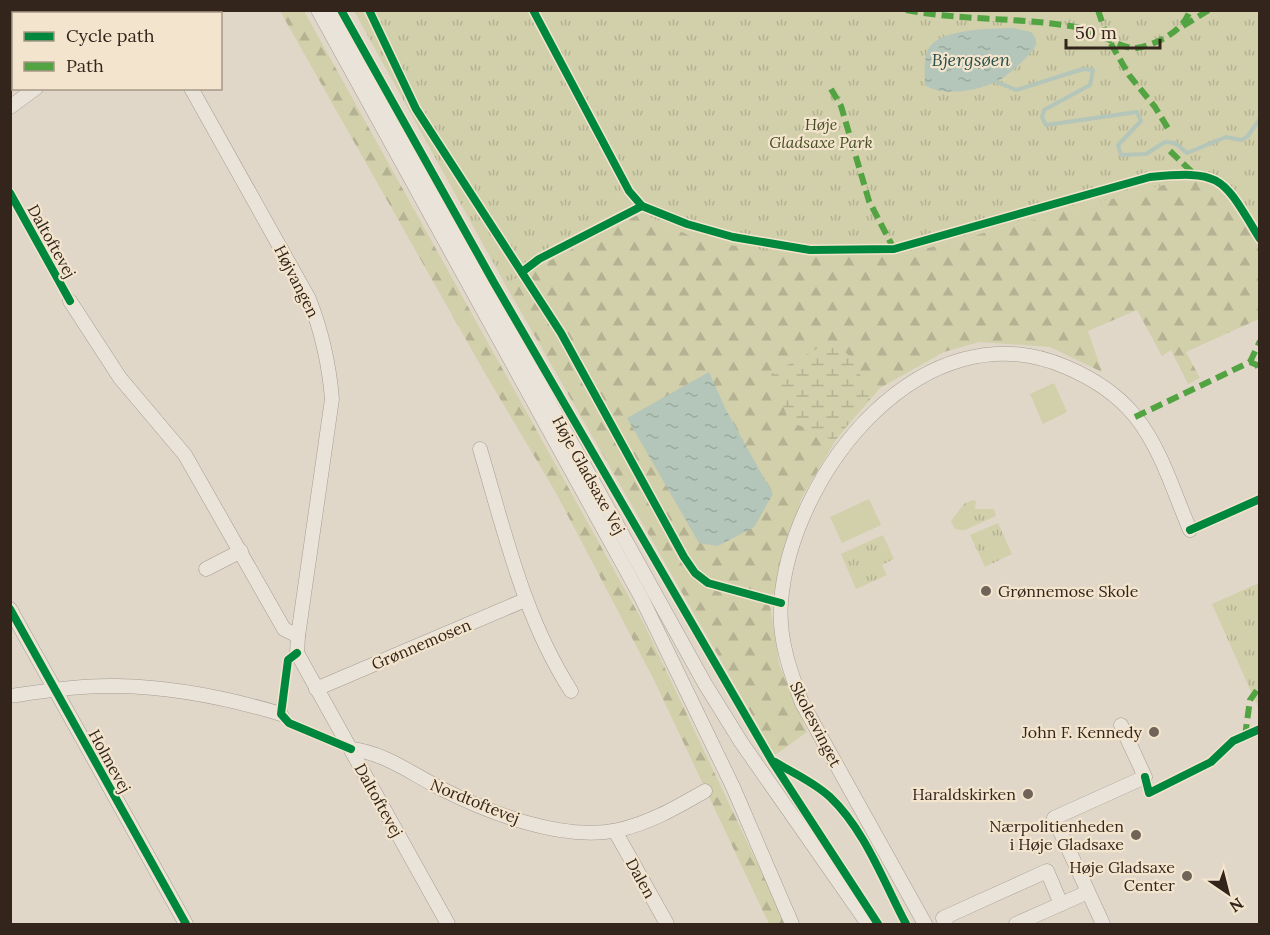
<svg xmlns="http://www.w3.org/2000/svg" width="1270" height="935" viewBox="0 0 1270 935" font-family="Lora,serif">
  <defs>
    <pattern id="forest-firs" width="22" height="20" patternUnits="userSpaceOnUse" patternTransform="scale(1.5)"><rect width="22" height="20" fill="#d2cfab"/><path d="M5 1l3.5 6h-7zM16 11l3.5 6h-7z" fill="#b5b293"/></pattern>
    <pattern id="wetland-marsh" width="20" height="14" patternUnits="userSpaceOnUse" patternTransform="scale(1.5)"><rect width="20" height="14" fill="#d2cfab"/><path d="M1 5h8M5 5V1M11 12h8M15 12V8" fill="none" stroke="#b5b293"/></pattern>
    <pattern id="park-tufts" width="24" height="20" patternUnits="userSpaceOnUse" patternTransform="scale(1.5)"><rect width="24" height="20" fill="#d2cfab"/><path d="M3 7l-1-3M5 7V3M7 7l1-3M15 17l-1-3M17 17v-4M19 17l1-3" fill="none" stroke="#b5b293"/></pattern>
    <pattern id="water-ripples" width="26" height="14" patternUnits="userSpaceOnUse" patternTransform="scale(1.5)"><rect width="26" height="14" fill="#b4c5b9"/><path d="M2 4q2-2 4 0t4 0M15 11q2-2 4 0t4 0" fill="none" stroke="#9ba99e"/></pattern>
  </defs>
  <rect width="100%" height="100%" fill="#e0d7c8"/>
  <g fill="url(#forest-firs)">
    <polygon points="280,11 304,11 644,624 786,924 769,924 653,678 556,493 486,375"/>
    <polygon points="1189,178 1219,182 1260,248 1259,319 1186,352 1200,378 1188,384 1171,350 1162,356 1137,310 1088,331 1102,372 1050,347 979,342 944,352 880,388 837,438 801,499 770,605 779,664 807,732 775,755 505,284 641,213 702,241 901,255"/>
  </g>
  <polygon fill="url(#wetland-marsh)" points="831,341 851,357 871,396 835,441 789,421 771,374"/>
  <g fill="url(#park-tufts)">
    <polygon points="354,11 1259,11 1259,220 1249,228 1220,182 1189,178 901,255 811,257 702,241 641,213 505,284"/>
    <polygon points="972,500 976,501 975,509 994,509 996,516 965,530 955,529 951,521 964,504"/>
    <polygon points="998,523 1012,554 985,567 970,535"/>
    <polygon points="883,535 894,559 882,565 887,575 856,589 841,554"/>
    <polygon points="1259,583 1260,706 1258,707 1212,604"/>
  </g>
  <g fill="#d2cfab">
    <polygon points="1054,383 1067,412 1043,424 1030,394"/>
    <polygon points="869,499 881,525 842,543 830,517"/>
  </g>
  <g fill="url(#water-ripples)">
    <path d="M1013,28L1031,32C1034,35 1037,39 1036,44C1033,54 1005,78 996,82C976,91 943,97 925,85C925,74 923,58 929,48C941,28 992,29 1013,28Z"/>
    <polygon points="709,372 726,410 773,494 754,527 718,546 699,543 627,418"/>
  </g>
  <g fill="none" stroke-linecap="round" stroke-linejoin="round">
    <polyline stroke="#b4c5b9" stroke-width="4" points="997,82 1016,90 1083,69 1093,70 1090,85 1044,110 1042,117 1046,125 1137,112 1141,121 1118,145 1121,155 1146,154 1165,142 1175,143 1187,153 1226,137 1241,140 1247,137 1260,119"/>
    <g stroke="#a59d92" stroke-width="15">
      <g id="minor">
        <polyline points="148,10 150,14"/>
        <polyline points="318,10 642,599 733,787 792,924"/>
        <polyline points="332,10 705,684 741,742 868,924"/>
        <polyline points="165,14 171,10"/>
        <path d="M191,88L309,299C322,332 329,363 332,399L298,636"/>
        <polyline points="10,107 36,88"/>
        <polyline points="70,301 120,378 185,455 284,629 298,636 297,653 448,924"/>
        <path d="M480,449C505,533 524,618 571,691"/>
        <polyline points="206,569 241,551"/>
        <polyline points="10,609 186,924"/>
        <polyline points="316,689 525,600"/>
        <path d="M10,696C45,691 81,685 117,686C172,687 228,698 281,714"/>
        <path d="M351,749C382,752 411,773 438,787C487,812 562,842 618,830C650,823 677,807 705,791"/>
        <polyline points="615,831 667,924"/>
        <path d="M925,924L802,703C790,671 778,638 781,602C791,473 923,305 1066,367C1092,378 1117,394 1135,416C1161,448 1174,493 1190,530"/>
        <polyline points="946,924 943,918 1047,871 1061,904"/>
        <polyline points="1016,924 1088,892"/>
        <polyline points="1103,924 1054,818 1145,777 1121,725"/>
      </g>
    </g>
    <use href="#minor" stroke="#e9e3da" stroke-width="14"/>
    <g stroke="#52a341" stroke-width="6" stroke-dasharray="12 6" stroke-linecap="butt">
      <path d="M906,10C962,21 1020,17 1076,27C1093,30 1124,50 1136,48C1156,45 1184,31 1190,10"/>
      <polyline points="1098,10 1107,37 1129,75 1155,107 1169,130"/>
      <polyline points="1183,26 1209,10"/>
      <polyline points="831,89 841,106 869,201 894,249"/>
      <polyline points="1170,151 1194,174"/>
      <polyline points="1250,362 1260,341"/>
      <polyline points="1135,417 1250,362 1257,365 1260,372"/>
      <polyline points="1245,736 1250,700 1260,686"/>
    </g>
    <g stroke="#f3e5cd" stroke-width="11">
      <g id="cycleway">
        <polyline points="341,10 493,281 772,761 878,924"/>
        <polyline points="369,10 416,109 561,333 684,557 695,573 708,583 781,603"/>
        <polyline points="533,10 629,191 642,206"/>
        <polyline points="10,193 70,301"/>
        <path d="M522,272L539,259L642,206L687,224L733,237L810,250L894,249L1150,177C1223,170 1222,177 1260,239"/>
        <polyline points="1190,530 1260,499"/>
        <polyline points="10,609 186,924"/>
        <polyline points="297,653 288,660 281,714 289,723 351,749"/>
        <path d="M775,762C793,773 814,782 830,797C865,830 884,883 906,924"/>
        <polyline points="1145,777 1149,793 1211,762 1233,741 1260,729"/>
      </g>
    </g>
    <use href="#cycleway" stroke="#00873e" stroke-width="8"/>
  </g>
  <g fill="#706358" stroke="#f3e5cd" stroke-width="2">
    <circle cx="986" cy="591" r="6"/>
    <circle cx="1154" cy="732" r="6"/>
    <circle cx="1028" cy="794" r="6"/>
    <circle cx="1136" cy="835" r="6"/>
    <circle cx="1187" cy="876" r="6"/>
  </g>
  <g text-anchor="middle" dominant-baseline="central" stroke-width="4.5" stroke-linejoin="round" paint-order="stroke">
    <g font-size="16" font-style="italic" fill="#474e23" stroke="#f3e5cd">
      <text x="821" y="124">Høje<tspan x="821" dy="18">Gladsaxe Park</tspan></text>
    </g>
    <g font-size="16" fill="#33251c" stroke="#f3e5cd">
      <text transform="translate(52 241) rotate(61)">Daltoftevej</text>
      <text transform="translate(297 281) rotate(63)">Højvangen</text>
      <text transform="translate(589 475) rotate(61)">Høje Gladsaxe Vej</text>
      <text transform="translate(421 644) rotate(-23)">Grønnemosen</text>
      <text transform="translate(816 724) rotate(63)">Skolesvinget</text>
      <text transform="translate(110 761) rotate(61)">Holmevej</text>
      <text transform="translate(379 800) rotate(61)">Daltoftevej</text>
      <text transform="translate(475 801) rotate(22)">Nordtoftevej</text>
      <text transform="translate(641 878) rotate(61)">Dalen</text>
    </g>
    <g font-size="16" fill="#33251c" stroke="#f3e5cd" text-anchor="end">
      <text x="998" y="591" text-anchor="start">Grønnemose Skole</text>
      <text x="1142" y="732">John F. Kennedy</text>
      <text x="1016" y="794">Haraldskirken</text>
      <text x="1124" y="826">Nærpolitienheden<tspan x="1124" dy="18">i Høje Gladsaxe</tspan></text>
      <text x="1175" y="867">Høje Gladsaxe<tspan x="1175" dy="18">Center</tspan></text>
    </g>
    <g font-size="18" font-style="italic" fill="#2c524c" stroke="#f3e5cd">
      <text x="971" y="59">Bjergsøen</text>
    </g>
  </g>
  <rect width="1270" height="935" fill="none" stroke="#33251c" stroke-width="24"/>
  <rect x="12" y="12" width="210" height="78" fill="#f3e5cd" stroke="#a69886" stroke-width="1.5"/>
  <rect x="24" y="32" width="30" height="9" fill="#00873e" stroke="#a69886" stroke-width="1.5"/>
  <text x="66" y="42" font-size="18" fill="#33251c">Cycle path</text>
  <rect x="24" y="62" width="30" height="9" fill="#52a341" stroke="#a69886" stroke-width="1.5"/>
  <text x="66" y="72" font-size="18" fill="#33251c">Path</text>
  <g transform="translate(1228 893) rotate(145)" stroke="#f3e5cd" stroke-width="4.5" paint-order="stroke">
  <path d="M0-4.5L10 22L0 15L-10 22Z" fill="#33251c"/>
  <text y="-9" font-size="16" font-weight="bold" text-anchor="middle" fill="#33251c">N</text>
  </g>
  <path d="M1066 39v9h94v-9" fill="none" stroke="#33251c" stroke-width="3"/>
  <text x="1075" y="39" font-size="18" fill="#33251c" stroke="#f3e5cd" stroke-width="4.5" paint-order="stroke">50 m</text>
</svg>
